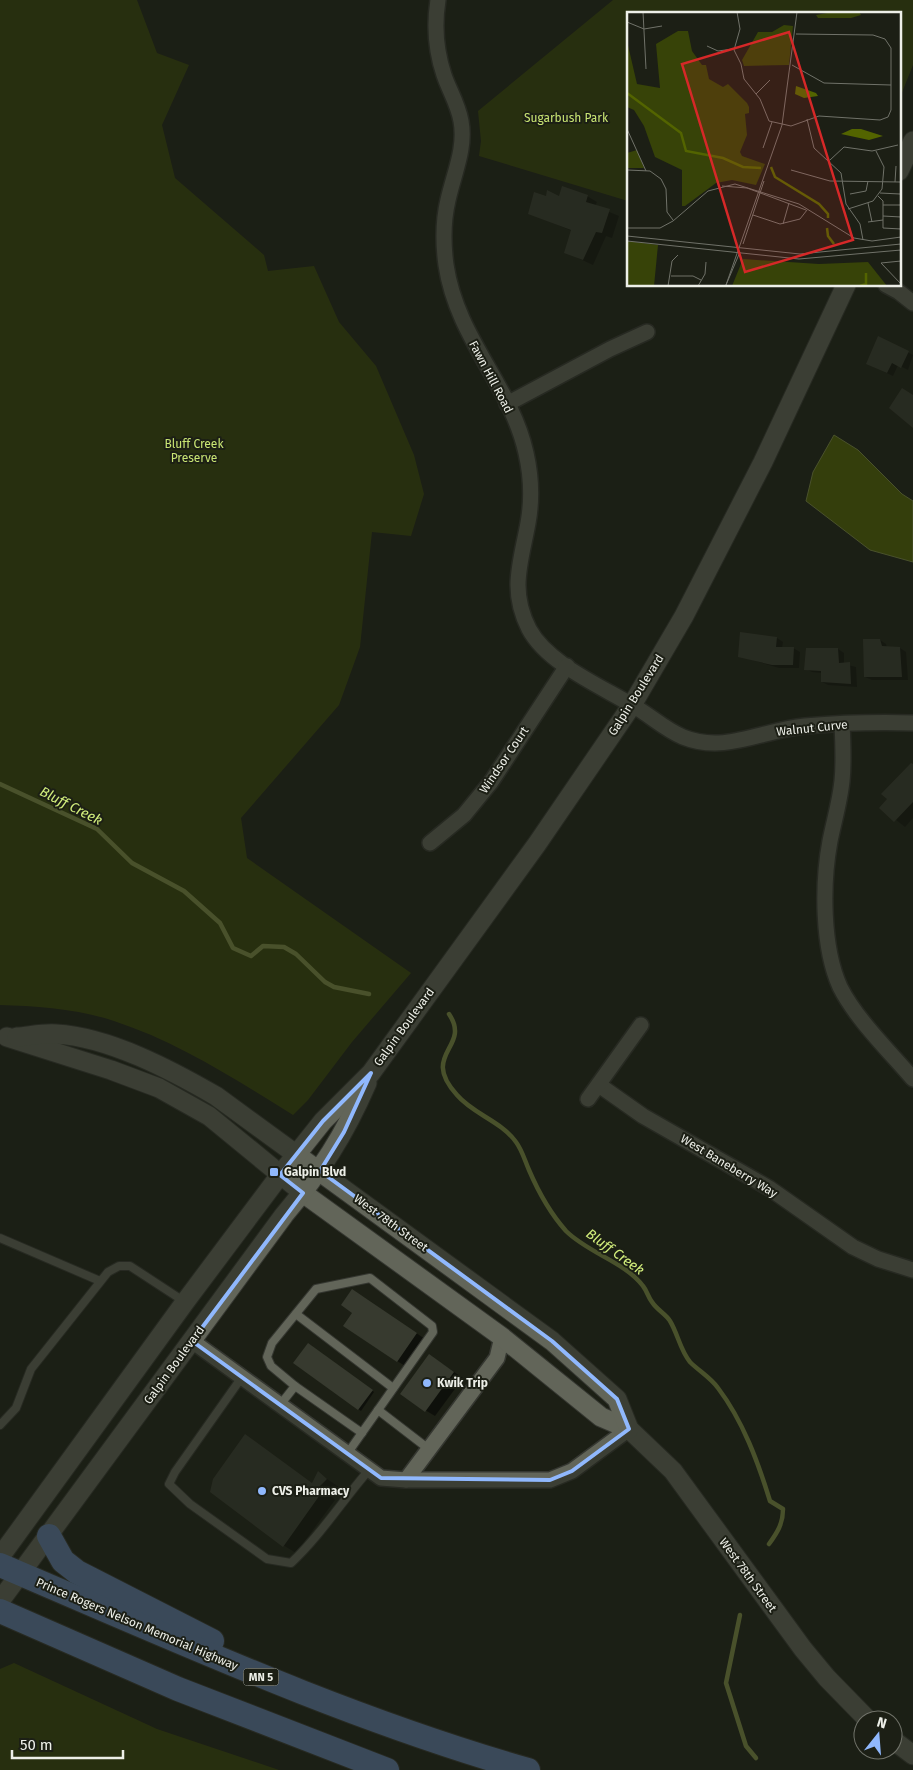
<svg xmlns="http://www.w3.org/2000/svg" width="913" height="1770" viewBox="0 0 913 1770" font-family="'Fira Sans',sans-serif">
  <rect width="100%" height="100%" fill="#1c1f15"/>
  <g fill="#374308">
    <path d="M0,0H137L157,53L189,65L162,125L175,178L264,255L268,271L314,266L339,322L376,366L414,455L424,494L411,536L372,532L360,647L339,705L241,818L247,858L411,973L352,1042L308,1100L293,1115C235,1079 178,1042 114,1021C78,1009 37,1006 0,1005Z"/>
    <polygon points="613,0 913,0 913,65 899,100 899,14 628,14 628,201 479,156 481,141 478,111"/>
    <polygon points="14,1663 157,1729 279,1770 0,1770 0,1669"/>
  </g>
  <polygon fill="#536400" stroke="#818e46" points="834,435 858,450 902,494 913,501 913,562 870,550 806,501 813,472"/>
  <g fill="#0007">
    <polygon points="587,196 597,202 595,206 619,216 612,238 606,236 593,265 565,252 572,231 529,213 547,198"/>
    <polygon points="879,337 913,355 908,370 898,365 893,376 874,367"/>
    <polygon points="741,634 777,638 783,642 782,648 793,648 800,652 799,668 779,668 739,656"/>
    <polygon points="880,640 886,644 887,648 900,648 906,652 908,680 872,680 865,677"/>
    <polygon points="838,649 844,653 844,664 856,667 857,687 828,685 822,682 822,673 812,672 806,669"/>
    <polygon points="913,765 913,818 905,827 881,808"/>
    <polygon points="362,1296 425,1339 407,1367 397,1361"/>
    <polygon points="311,1346 374,1392 361,1411 358,1409"/>
    <polygon points="430,1356 463,1378 435,1416 425,1410"/>
    <polygon points="245,1436 313,1484 318,1473 339,1487 331,1496 335,1500 296,1553 283,1545"/>
  </g>
  <g fill="none" stroke-linecap="round" stroke-linejoin="round">
    <g stroke="#818e46" stroke-width="4.5">
      <polyline points="0,784 97,829 132,863 184,891 220,923 233,948 251,956 263,946 284,947 296,954 325,982 334,987 369,994"/>
      <path d="M449,1014C472,1048 419,1053 457,1095C473,1114 501,1121 516,1142C522,1150 525,1161 529,1170C538,1191 550,1213 566,1231C588,1253 625,1262 643,1286C647,1291 648,1297 652,1302C657,1310 666,1314 670,1321C678,1334 680,1350 690,1362C699,1371 711,1378 718,1388C743,1421 758,1462 770,1501L783,1509C783,1524 777,1533 769,1544"/>
      <polyline points="740,1615 726,1683 746,1746 756,1758"/>
    </g>
  </g>
  <g fill="#373a2f">
    <polygon points="562,186 588,195 586,202 610,209 602,233 596,232 583,260 564,253 571,230 528,214 534,192 546,196 547,190 559,196"/>
    <polygon points="878,336 909,351 901,368 892,363 887,373 866,364"/>
    <polygon points="902,388 913,395 913,428 889,408"/>
    <polygon points="740,632 777,637 776,647 794,647 793,665 772,665 738,657"/>
    <polygon points="863,639 880,639 882,646 900,647 902,677 864,677"/>
    <polygon points="806,648 838,648 839,663 850,662 851,684 821,682 821,671 804,670"/>
    <polygon points="911,763 913,764 913,802 894,822 879,808 887,799 881,794"/>
    <polygon points="352,1289 417,1333 397,1362 343,1326 352,1313 341,1305"/>
    <polygon points="308,1343 373,1390 358,1410 293,1363"/>
    <polygon points="429,1354 454,1372 425,1412 400,1394"/>
    <polygon points="245,1434 312,1483 318,1471 327,1479 318,1488 322,1492 283,1547 210,1492 213,1479"/>
  </g>
  <g fill="none" stroke-linecap="round" stroke-linejoin="round">
    <g stroke="#353731" stroke-width="10">
      <g id="service">
        <polyline points="0,1238 100,1281"/>
        <polyline points="296,1314 393,1388"/>
        <path d="M242,1377L175,1472L169,1484L190,1504L267,1559L291,1563C321,1535 342,1501 369,1470"/>
        <polyline points="295,1386 362,1433"/>
        <polyline points="280,1405 295,1386 271,1366 267,1357 272,1343 316,1289 370,1278 432,1326 433,1332 347,1454"/>
        <polyline points="378,1410 430,1450"/>
        <polyline points="0,1425 16,1408 31,1369 108,1272 119,1266 130,1266 185,1302"/>
      </g>
    </g>
    <g stroke="#353731" stroke-width="18">
      <g id="minor">
        <path d="M438,0C434,25 436,51 444,75C449,90 458,104 461,121C466,148 454,173 448,200C443,221 443,243 446,265C457,339 511,385 526,453C531,475 532,501 528,523C521,562 509,590 529,629C547,663 600,686 632,705C650,715 664,729 683,737C725,754 762,730 805,726C840,723 877,722 913,723"/>
        <polyline points="886,285 899,292 913,303"/>
        <polyline points="507,404 610,349 647,332"/>
        <path d="M842,724C843,743 844,762 842,781C840,801 834,821 830,841C822,884 822,947 840,987C856,1019 890,1052 913,1079"/>
        <polyline points="430,843 464,815 491,782 567,666"/>
        <polyline points="599,1085 643,1116 769,1188 853,1247 878,1259 913,1270"/>
        <polyline points="588,1099 641,1025"/>
        <polyline points="192,1341 381,1478 406,1480 550,1480 572,1471 629,1429"/>
        <polyline points="406,1480 497,1358 502,1337"/>
      </g>
    </g>
    <g stroke="#353731" stroke-width="21">
      <g id="tertiary">
        <polyline points="899,171 913,141"/>
        <polyline points="7,1037 111,1070 159,1088 209,1116 303,1193 502,1337 601,1417 629,1429 673,1471 803,1649 827,1678 868,1720"/>
        <path d="M17,1037C30,1036 43,1033 56,1034C109,1037 171,1070 216,1096L552,1341L617,1399L629,1429"/>
        <polyline points="0,1557 185,1302 280,1175 323,1121 371,1073 537,844 632,705 684,616 763,462 846,285"/>
        <path d="M0,1601L284,1215C321,1171 344,1136 367,1083"/>
        <polyline points="893,1740 913,1755"/>
      </g>
    </g>
    <g stroke="#353731" stroke-width="26">
      <g id="primary">
        <polyline points="49,1536 63,1561 77,1572 212,1641"/>
        <path d="M0,1565C174,1639 346,1718 528,1770"/>
        <polyline points="0,1611 178,1689 387,1770"/>
      </g>
    </g>
    <use href="#service" stroke="#626559" stroke-width="8"/>
    <use href="#minor" stroke="#626559" stroke-width="15"/>
    <use href="#tertiary" stroke="#626559" stroke-width="19"/>
    <use href="#primary" stroke="#5f7dab" stroke-width="24"/>
  </g>
  <path d="M0 0H913V1770H0ZM371,1073L344,1132L320,1171L552,1341L617,1399L629,1429L572,1471L550,1480L381,1478L192,1341L303,1193L280,1175L323,1121Z" fill="#1c1f15" fill-opacity=".55" fill-rule="evenodd"/>
  <path fill="none" stroke="#90b8fd" stroke-width="4" stroke-linejoin="round" d="M371,1073L344,1132L320,1171L552,1341L617,1399L629,1429L572,1471L550,1480L381,1478L192,1341L303,1193L280,1175L323,1121Z"/>
  <g fill="#90b8fd" stroke="#1c1f15" stroke-width="2">
    <rect x="269" y="1167" width="10" height="10" rx="2.5"/>
    <circle cx="427" cy="1383" r="5"/>
    <circle cx="262" cy="1491" r="5"/>
  </g>
  <g text-anchor="middle" dominant-baseline="central" stroke-width="4" stroke-linejoin="round" paint-order="stroke">
    <rect fill="#1c1f15" stroke="#aeb1a9" stroke-width="1" x="243.5" y="1668.5" width="35" height="17" rx="4"/>
    <g font-size="11" font-weight="bold" fill="#edefe8">
      <text x="261" y="1677">MN 5</text>
    </g>
    <g font-size="12" fill="#c9e573" stroke="#1c1f15">
      <text x="566" y="118">Sugarbush Park</text>
      <text x="194" y="444">Bluff Creek<tspan x="194" dy="14">Preserve</tspan></text>
    </g>
    <g font-size="12" fill="#edefe8" stroke="#1c1f15">
      <text transform="translate(491 377) rotate(62)">Fawn Hill Road</text>
      <text transform="translate(636 695) rotate(-58)">Galpin Boulevard</text>
      <text transform="translate(812 728) rotate(-6)">Walnut Curve</text>
      <text transform="translate(504 760) rotate(-56)">Windsor Court</text>
      <text transform="translate(404 1027) rotate(-54)">Galpin Boulevard</text>
      <text transform="translate(729 1166) rotate(31)">West Baneberry Way</text>
      <text transform="translate(391 1223) rotate(36)">West 78th Street</text>
      <text transform="translate(174 1365) rotate(-54)">Galpin Boulevard</text>
      <text transform="translate(748 1575) rotate(54)">West 78th Street</text>
      <text transform="translate(137 1624) rotate(23)">Prince Rogers Nelson Memorial Highway</text>
    </g>
    <g font-size="12" font-weight="bold" fill="#edefe8" stroke="#1c1f15" text-anchor="start">
      <text x="284" y="1172">Galpin Blvd</text>
      <text x="437" y="1383">Kwik Trip</text>
      <text x="272" y="1491">CVS Pharmacy</text>
    </g>
    <g font-size="14" font-style="italic" fill="#d2ee7c" stroke="#1c1f15">
      <text transform="translate(71 806) rotate(27)">Bluff Creek</text>
      <text transform="translate(615 1252) rotate(36)">Bluff Creek</text>
    </g>
  </g>
  <g transform="translate(627 12)">
    <rect width="274" height="274" fill="#1c1f15"/>
    <path d="M206,0H232L234,3L224,6H191L189,3ZM157,13L166,14L162,53L117,54L115,48L131,20H145ZM51,19H61L65,39L75,53H79L82,67L96,75L101,72L120,91L122,95V101L118,102L120,123L113,140L115,144L138,152L129,173L105,168L89,171L58,194H55V158L28,145L17,114L7,98L0,95V29L10,72L33,76L29,32ZM10,138L17,156H0V141ZM0,229L31,233L27,274H0ZM116,247L192,252L241,250L260,274H105Z" fill="#374308"/>
    <path d="M169,74L189,81L191,84L177,86L168,82ZM225,117H234L256,124L242,128L214,122Z" fill="#536400"/>
    <path fill="none" stroke="#536400" stroke-width="2.5" d="M0,81L54,121L59,139L96,146L116,155L134,156M144,155L148,165L192,192L201,202V206M200,216L201,224L207,232M233,274L239,272V261"/>
    <path fill="none" stroke="#707269" stroke-width="1" d="M16,0L19,57M110,0L113,17L107,38L114,52L117,67L133,87L142,109L164,114L192,104L253,108L261,105L264,98V36L258,27L246,23L169,22M0,10L17,17L35,14M80,34L91,39L106,37M165,53L197,71L264,73M129,82L143,68M180,107L187,136L214,161L219,192L233,212L236,228M0,117L19,159M136,136L145,110M203,148L217,135L245,139L271,133M0,158L23,159L34,167L39,177L40,200L46,208M164,158L203,169L273,170M268,170L269,154M95,174L120,176L179,198M253,181L273,182M223,182L239,179L241,169M251,184L256,189V216M241,191L245,210M256,193H273M221,197L246,189L255,177L257,155L249,139M126,203L153,212L173,207L180,198M256,204L274,205M241,210L256,208M156,212L162,191M0,216H33L46,209L81,179L108,172L172,192L227,226L245,229L274,225M256,216L274,217M0,224L173,242L274,232M0,229L172,247L274,238M116,232L137,169M274,249L254,251L274,272M44,264H66L74,268M99,273L155,113L170,0M99,273L113,240M41,274L45,249L51,243M71,274L78,262L79,250"/>
    <path fill="#d62828" fill-opacity="0.15" stroke="#d62828" stroke-width="2.5" d="M162,20L226,228L118,260L55,52Z"/>
    <rect width="274" height="274" fill="none" stroke="#edefe8" stroke-width="2.5"/>
  </g>
  <g transform="translate(878 1735) rotate(17)"><circle r="24" fill="#1c1f15" stroke="#707269"/>
  <path d="M0-4L9 19L0 12L-9 19Z" fill="#90b8fd"/>
  <text y="-8" font-size="14" font-weight="bold" text-anchor="middle" fill="#edefe8">N</text>
  </g>
  <path d="M12 1750v8h111v-8" fill="none" stroke="#edefe8" stroke-width="2.5"/>
  <text x="20" y="1750" font-size="15" fill="#edefe8" stroke="#1c1f15" stroke-width="4" paint-order="stroke">50 m</text>
</svg>
